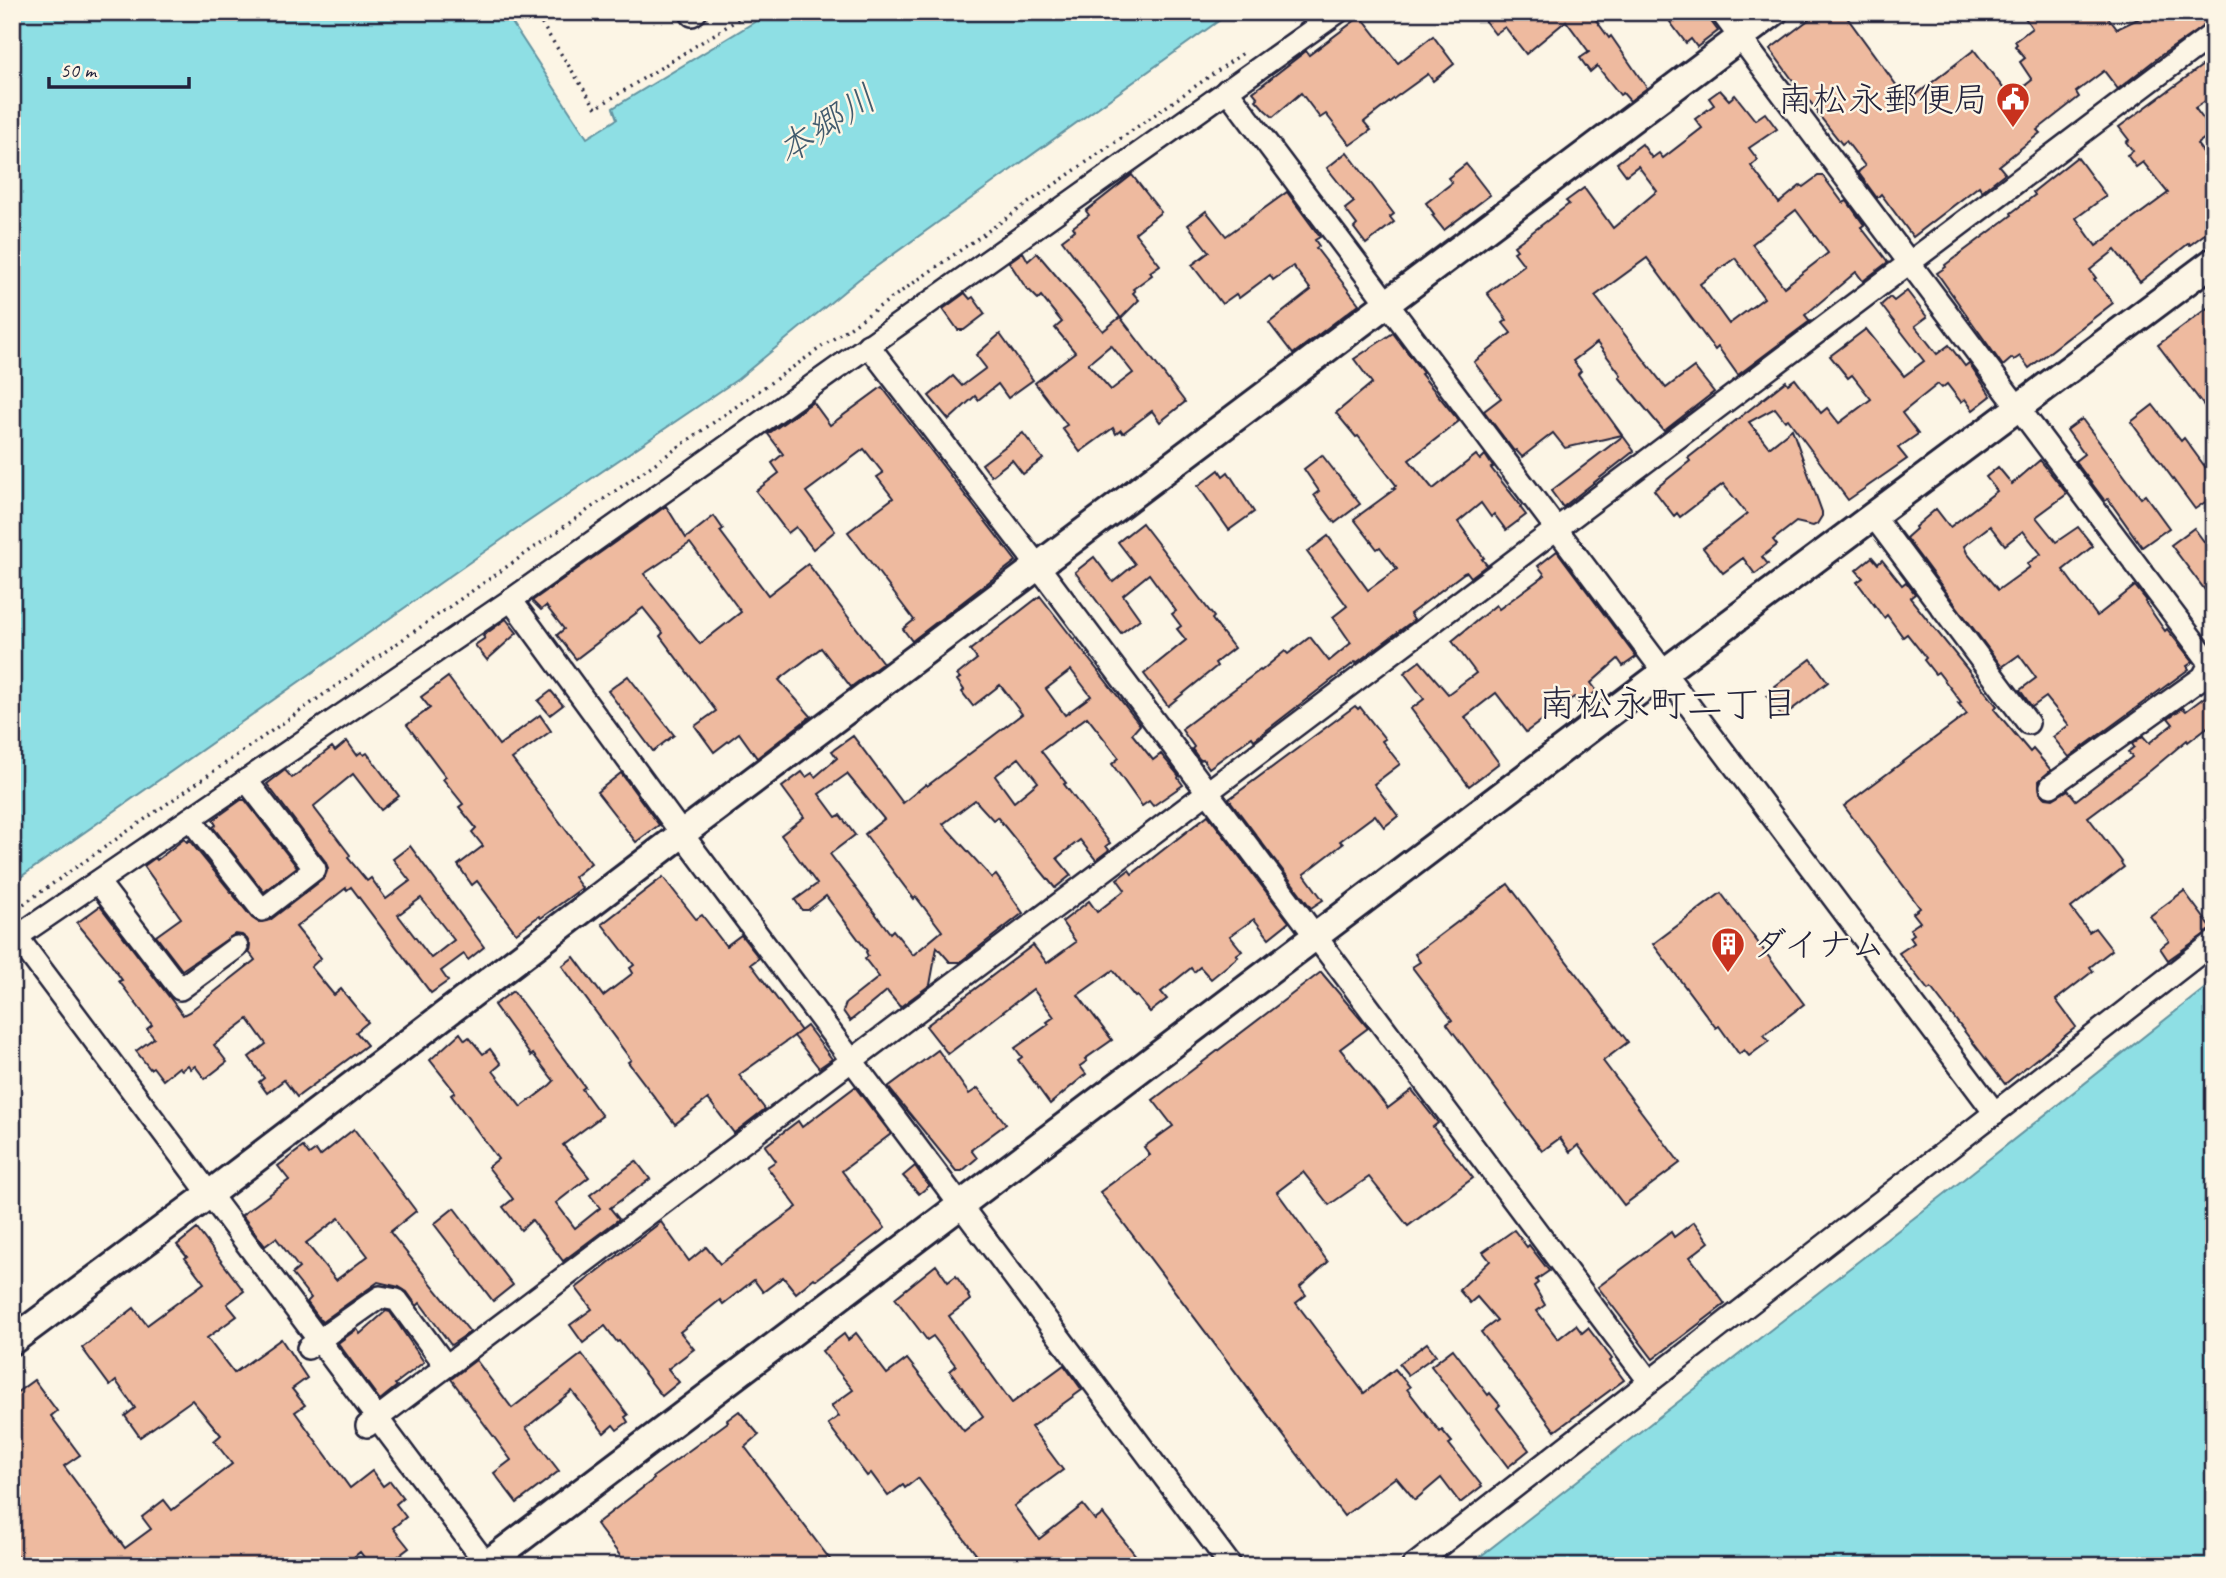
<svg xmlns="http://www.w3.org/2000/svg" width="2226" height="1578" viewBox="0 0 2226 1578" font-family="Caveat,'Klee One',sans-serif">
  <rect width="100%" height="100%" fill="#fcf5e5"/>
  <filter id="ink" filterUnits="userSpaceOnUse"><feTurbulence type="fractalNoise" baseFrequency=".0143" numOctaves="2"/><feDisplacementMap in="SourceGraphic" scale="14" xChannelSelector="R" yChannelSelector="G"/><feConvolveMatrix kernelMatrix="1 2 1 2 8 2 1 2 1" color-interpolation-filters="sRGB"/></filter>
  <g filter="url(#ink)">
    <g fill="#8edfe4" stroke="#6393a0" stroke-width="2">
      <polygon points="12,12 505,12 587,138 617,119 613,108 771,12 1231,12 859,279 738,379 507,536 12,883"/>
      <polygon points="2214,981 2214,1566 1468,1566 1960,1182"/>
    </g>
    <g fill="#eeba9f" stroke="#22223b" stroke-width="2" fill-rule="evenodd">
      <polygon points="1478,12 1590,12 1609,38 1611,36 1647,88 1630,101 1623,93 1620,95 1597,66 1590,72 1580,58 1589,52 1566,21 1526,54 1505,27 1495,34"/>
      <polygon points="1682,12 1704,12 1718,31 1697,47 1691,39 1686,43 1670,22"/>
      <polygon points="1819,12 1843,12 1908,101 1974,50 2010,97 2032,80 2020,62 2025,58 2015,46 2017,44 2015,41 2032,28 2021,12 2104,12 2117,29 2142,17 2139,12 2214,12 2214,19 2160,56 2118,89 2104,71 2076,92 2079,97 2037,130 2040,133 1999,166 2005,173 1982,191 1979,186 1913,237 1881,194 1877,198 1858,172 1865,166 1846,141 1842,144 1818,114 1819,113 1794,82 1770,49"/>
      <polygon points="1361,16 1398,63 1433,36 1454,64 1433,81 1428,74 1396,97 1364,122 1371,130 1350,145 1326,114 1320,118 1301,93 1273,117 1265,110 1256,100 1258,98 1253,92 1306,51 1309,55"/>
      <polygon points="2214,57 2214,95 2195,108 2213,132 2197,144 2214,167 2214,227 2190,245 2189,243 2140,282 2115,250 2090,270 2096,278 2094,279 2113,303 2029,368 2020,356 2014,360 2012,358 2003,366 1937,273 1946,267 1945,265 2012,215 2011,213 2035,195 2033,192 2077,157 2106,196 2076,218 2096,246 2168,193 2143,162 2136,167 2127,155 2133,151 2126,142 2129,140 2119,127"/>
      <path d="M1720,90L1729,100L1735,95L1755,120L1765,113L1777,129L1749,148L1758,160L1751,166L1779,203L1801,185L1803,187L1818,176H1823L1843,203L1847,201L1864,225L1861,227L1888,262L1863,281L1856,272L1805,315L1810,321L1738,375L1718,347L1715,350L1647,258L1595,296L1666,388L1694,367L1714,392L1664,431L1619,377L1621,375L1597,343L1573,361L1581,371L1578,374L1622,435L1565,448L1553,433L1522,457L1516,450L1514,451L1484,411L1501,398L1474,362L1511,333L1503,323L1507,320L1487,293L1524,265L1514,252L1517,250L1514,246L1569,204L1566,201L1584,188L1613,228L1657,191L1638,166L1626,175L1617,163L1642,144L1652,158L1659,153L1663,158L1702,128L1695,119L1714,105L1709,98ZM1796,210L1828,253L1784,287L1752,244ZM1735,258L1764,298L1729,324L1700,284Z"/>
      <polygon points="1347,152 1394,214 1390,217 1394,222 1366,244 1354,228 1357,225 1345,209 1354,202 1327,168"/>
      <polygon points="1466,164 1490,195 1444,230 1432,215 1434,214 1426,203 1452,183 1448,178"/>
      <path d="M1132,175L1161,212L1135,233L1160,265L1150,272L1152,275L1133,289L1135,291L1133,293L1139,300L1121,318L1185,402L1160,422L1152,411L1123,433L1121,430L1116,434L1113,428L1080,452L1062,428L1067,425L1035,383L1075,352L1055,328L1062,322L1041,296L1038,299L1029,290L1028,291L1009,262L1023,252L1028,261L1037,253L1103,331L1120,317L1062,240L1075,230L1073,227L1089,215L1086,211ZM1111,345L1133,373L1111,390L1088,364Z"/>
      <polygon points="1287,192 1320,237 1315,240 1319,246 1316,248 1359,304 1293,354 1269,323 1311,290 1293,266 1273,280 1270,275 1239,298 1236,294 1222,304 1192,265 1209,252 1188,225 1206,211 1226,236"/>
      <polygon points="1907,291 1927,317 1915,326 1937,354 1949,345 1965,366 1969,363 1991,396 1973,410 1965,399 1961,402 1947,384 1942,388 1938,384 1902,413 1918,434 1898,448 1907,459 1848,500 1788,419 1785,421 1775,408 1749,422 1769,447 1792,429 1822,512 1822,516 1817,524 1813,526 1796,522 1773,540 1777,545 1762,557 1768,564 1755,574 1743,558 1723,573 1703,548 1747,514 1723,484 1680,517 1677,513 1674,516 1654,490 1690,461 1688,458 1786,381 1788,384 1795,379 1821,413 1827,408 1839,423 1871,399 1852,375 1848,378 1830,356 1866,329 1904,376 1924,361 1881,305 1890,297 1894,301"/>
      <polygon points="965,293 970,299 973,297 985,314 964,330 958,330 943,309"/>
      <polygon points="2214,303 2214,419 2158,345"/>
      <polygon points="1393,333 1423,373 1421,374 1459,421 1409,460 1433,489 1476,455 1480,460 1485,455 1493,467 1491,468 1521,506 1520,507 1526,515 1506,530 1494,514 1491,517 1481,503 1458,522 1484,558 1482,559 1487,565 1471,577 1467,572 1464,573 1410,614 1414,620 1356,663 1355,662 1254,740 1252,737 1209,768 1203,759 1200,760 1192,749 1194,747 1182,730 1184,727 1260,670 1261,671 1285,651 1288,654 1310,637 1329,661 1351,643 1333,617 1347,606 1307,552 1328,536 1368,590 1397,569 1380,547 1377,549 1354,519 1395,489 1393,488 1396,485 1358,436 1356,437 1336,413 1372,383 1354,359"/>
      <polygon points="1000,334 1033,380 1008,398 998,384 978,400 975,396 949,420 929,396 953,376 962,386 986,368 976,355"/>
      <polygon points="882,387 1016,561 912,641 903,629 914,620 848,532 893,498 877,477 883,473 864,449 806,492 835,531 813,549 796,527 788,533 756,491 779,473 772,463 783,454 768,434 813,402 830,425"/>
      <polygon points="2153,405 2181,441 2184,438 2214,479 2214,496 2195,509 2131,422"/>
      <polygon points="2082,419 2141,498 2145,495 2169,528 2142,547 2108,499 2105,501 2075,461 2084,454 2067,430"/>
      <polygon points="1023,433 1043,459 1023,474 1012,460 991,476 982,464"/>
      <polygon points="1623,436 1634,451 1563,507 1551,491"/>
      <polygon points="1322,455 1360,504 1335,523 1314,495 1319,491 1304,469"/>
      <path d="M2040,460L2067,494L2036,517L2056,542L2078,527L2093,546L2063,570L2097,616L2135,586L2147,601L2145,602L2165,631L2167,629L2193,662L2187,666L2189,669L2069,757L2053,737L2069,725L2046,697L2032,707L2020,690L2036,678L2019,655L2002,667L1906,538L1916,529L1915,527L1936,509L1950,527L1997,491L1986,477L1998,467L2012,484ZM1990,526L2005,545L2023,531L2041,554L2027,564L2030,567L1998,590L1967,553L1964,546Z"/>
      <polygon points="1219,470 1223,476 1228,472 1254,512 1229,530 1198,486"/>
      <path d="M666,506L686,538L714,516L723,529L720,531L768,595L808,564L883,663L851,687L821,648L779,680L811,716L757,758L739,733L714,752L695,726L716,711L660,636L663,633L643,608L576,659L557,635L564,629L546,606L541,610L532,601ZM690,543L741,612L700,644L644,574Z"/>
      <polygon points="1142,523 1214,617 1212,619 1234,648 1215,663 1217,666 1168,706 1144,674 1186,640 1177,629 1181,626 1172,614 1176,611 1149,574 1123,595 1140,619 1121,633 1075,572 1094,557 1113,582 1135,564 1118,542"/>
      <polygon points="2194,528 2214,555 2214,602 2171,545"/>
      <polygon points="1557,551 1636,657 1623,666 1618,659 1591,683 1597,691 1580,704 1574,697 1526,732 1496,693 1465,717 1499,763 1469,786 1411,709 1424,699 1404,673 1420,661 1448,694 1476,673 1452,641 1496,605 1499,609 1545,575 1538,566"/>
      <polygon points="1872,557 1878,564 1882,560 1902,585 1906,582 1915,594 1910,598 1997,706 1994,709 2030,752 2033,749 2051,770 2039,781 2040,793 2046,798 2053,799 2068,790 2076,800 2132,757 2128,752 2134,747 2132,744 2143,736 2149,743 2173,724 2168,718 2183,708 2186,711 2206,696 2208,698 2214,694 2214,722 2188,742 2187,740 2151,770 2088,817 2122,862 2121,863 2124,867 2071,908 2089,932 2095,928 2112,950 2090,967 2093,971 2056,1000 2076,1027 2005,1084 1931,988 1928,990 1899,953 1914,943 1910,937 1914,934 1910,929 1920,922 1913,913 1920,908 1844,806 1967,714 1958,703 1961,702 1938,672 1935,674 1924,660 1926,658 1907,634 1903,637 1887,615 1884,618 1857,582 1863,578 1856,570"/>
      <path d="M1040,596L1140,725L1132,734L1153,760L1161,754L1179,776L1178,778L1183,785L1153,806L1149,801L1142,806L1112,764L1119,758L1087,717L1041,751L1066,783L1064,784L1083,809L1110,843L1106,846L1109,850L1096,860L1080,840L1057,858L1071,875L1055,888L997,817L993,820L975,800L943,824L992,878L996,875L1023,913L960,962H950L937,947L930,985L900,1007L887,991L850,1021L843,1011L846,1003L879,977L865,959L868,956L866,952L867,951L826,896L808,910H802L795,900L817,884L781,835L804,817L782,787L802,772L806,777L812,773L815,777L837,758L832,751L853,736L903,803L926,784L927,786L1022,714L1000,685L973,706L962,692L964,690L957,680L960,678L957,675L977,659L970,650ZM1071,670L1091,696L1065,715L1046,689ZM1019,758L1038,782L1014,802L995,776ZM847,774L884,819L865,834L914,899L916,897L942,931L913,955L893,930L890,933L830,854L855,835L840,815L836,817L819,794Z"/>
      <polygon points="506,619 517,633 487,660 475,645 485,638 483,636"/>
      <polygon points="1811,659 1828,682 1782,717 1767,696 1777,688 1775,686"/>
      <polygon points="628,676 674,735 653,751 608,691"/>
      <polygon points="448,677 499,745 540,715 551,731 512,759 591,863 574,877 582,888 541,918 539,916 516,933 477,881 472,885 458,865 483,846 472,832 476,828 459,807 463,804 443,779 446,777 407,725 430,708 421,697"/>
      <polygon points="551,691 563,705 550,715 538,701"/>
      <polygon points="1355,706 1358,709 1360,707 1385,739 1382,741 1400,764 1374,784 1398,816 1384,827 1375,815 1340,841 1343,844 1304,874 1323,900 1311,908 1229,799"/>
      <path d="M347,741L357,755L361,752L364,755L367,753L399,796L381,810L353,774L314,806L315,809L350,855L348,858L367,881L371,878L386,899L410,881L393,859L410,846L484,947L468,960L464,954L441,971L448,981L431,993L351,887L347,890L346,888L296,927L321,958L311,967L334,995L341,989L368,1022L356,1032L367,1045L297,1097L284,1080L267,1093L259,1082L264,1078L249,1057L266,1044L248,1019L214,1045L227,1062L205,1079L195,1066L191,1069L188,1065L182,1070L179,1067L163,1080L153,1067L150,1069L136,1051L154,1038L147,1029L152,1025L119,981L122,980L107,959L77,923L100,906L183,1015L189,1012L255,960L249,952L250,945L247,939L242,935L235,934L182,970L156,936L181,918L144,866L155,858L157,860L184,839L187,842L189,840L252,918L258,922L270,920L323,879L328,868L325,861L267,784L285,770L292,778L332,747L335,751ZM421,898L454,940L431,958L398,915Z"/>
      <polygon points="621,773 659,825 636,842 597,792"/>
      <polygon points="241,800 245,800 297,867 264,892 213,827 216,825 213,820"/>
      <polygon points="1208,815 1289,922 1269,938 1254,919 1230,936 1242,951 1236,955 1238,957 1211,979 1200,967 1194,972 1191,968 1161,992 1167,999 1150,1012 1137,996 1135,997 1113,970 1078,995 1112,1040 1085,1059 1087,1061 1080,1066 1086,1074 1050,1104 1018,1060 1022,1057 1015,1048 1049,1024 1047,1022 1054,1017 1033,989 948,1054 926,1026 1033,945 1047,963 1076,942 1062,922 1089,901 1097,912 1125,890 1117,879 1129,870 1132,874"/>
      <polygon points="663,877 696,919 702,915 726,946 741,935 759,958 751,964 801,1031 739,1075 765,1109 734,1133 708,1099 675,1124 628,1062 631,1060 562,966 574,957 603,996 633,973 630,968 634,965 602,924"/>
      <polygon points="1508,884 1628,1042 1603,1061 1680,1163 1624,1205 1578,1145 1570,1152 1560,1138 1542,1151 1447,1024 1452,1020 1412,967 1420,962 1415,954"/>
      <polygon points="2184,891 2212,929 2168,960 2160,948 2169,941 2150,916"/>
      <polygon points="1721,893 1804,1004 1764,1035 1769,1041 1749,1056 1744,1050 1739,1054 1719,1026 1716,1028 1653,944"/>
      <polygon points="1321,972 1368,1028 1340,1049 1388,1108 1412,1090 1438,1123 1433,1127 1473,1178 1408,1226 1369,1177 1329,1205 1303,1172 1277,1192 1328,1262 1300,1287 1306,1295 1296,1303 1364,1393 1395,1369 1410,1387 1407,1389 1440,1432 1442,1430 1452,1442 1449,1444 1482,1486 1460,1503 1441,1478 1415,1500 1396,1477 1344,1516 1100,1192 1150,1155 1144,1147 1173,1126 1153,1100"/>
      <polygon points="513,991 585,1087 582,1089 602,1116 563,1145 589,1177 556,1203 575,1228 600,1208 590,1195 636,1161 650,1179 610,1208 619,1219 563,1261 532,1220 521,1230 503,1207 513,1199 488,1167 498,1159 451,1095 455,1092 430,1060 460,1033 465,1040 469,1037 483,1054 490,1049 501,1064 493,1071 521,1107 550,1085 554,1081 533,1054 531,1056 494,1005"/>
      <polygon points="807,1026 832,1059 819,1068 794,1036"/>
      <polygon points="938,1050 969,1094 978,1088 1006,1124 971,1150 977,1158 962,1171 956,1171 888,1087"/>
      <polygon points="855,1087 891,1134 842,1171 885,1228 816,1280 814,1278 796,1293 783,1277 763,1292 754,1280 723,1304 720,1300 680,1332 694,1349 668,1369 679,1382 662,1396 619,1341 617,1342 605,1326 583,1343 570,1325 592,1309 576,1288 661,1222 689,1261 706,1247 720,1264 797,1207 767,1167 776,1161 765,1146 798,1121 802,1127"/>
      <path d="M354,1129L416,1211L390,1232L470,1332L451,1345L420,1303L417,1306L407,1292L399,1287L378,1282L322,1322L307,1302L311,1298L292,1274L299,1268L276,1238L265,1246L242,1215L289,1180L278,1166L303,1147L309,1155L316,1150L320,1156ZM339,1218L368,1256L336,1280L306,1243Z"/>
      <polygon points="915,1166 929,1186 919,1194 903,1176"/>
      <polygon points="454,1208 513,1285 493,1301 434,1224"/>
      <polygon points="1694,1222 1709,1242 1690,1257 1725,1304 1653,1359 1598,1287 1671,1232 1674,1237"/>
      <polygon points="197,1229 244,1291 227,1304 237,1316 207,1338 234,1373 281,1339 307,1378 292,1389 305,1405 295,1412 350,1488 372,1471 383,1486 390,1481 403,1498 396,1504 406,1517 393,1528 409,1548 385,1566 379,1558 370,1565 360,1552 343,1566 24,1566 12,1550 12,1396 34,1380 57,1411 51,1416 80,1455 64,1466 125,1548 151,1529 142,1517 164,1500 172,1510 232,1464 214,1441 221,1435 192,1400 140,1437 125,1416 135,1408 116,1381 110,1386 82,1348 134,1308 147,1325 204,1283 185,1258 187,1257 177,1245"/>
      <polygon points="1514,1230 1527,1247 1529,1245 1549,1271 1536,1280 1538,1283 1534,1286 1545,1305 1537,1311 1558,1339 1576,1325 1582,1333 1588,1328 1612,1359 1610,1361 1624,1380 1555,1431 1481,1332 1497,1320 1477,1297 1470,1303 1459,1290 1490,1261 1483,1252"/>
      <polygon points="936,1265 948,1282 956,1276 969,1295 968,1296 970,1300 949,1316 1012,1403 1064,1365 1082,1390 1031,1427 1063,1470 1014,1506 1039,1539 1083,1505 1095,1520 1103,1514 1144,1566 985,1566 918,1478 905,1488 903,1485 888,1496 871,1473 867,1476 828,1424 839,1416 831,1406 853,1390 822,1351 844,1334 848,1340 856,1333 887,1374 907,1359 964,1431 983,1416 950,1371 956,1366 933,1336 927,1340 895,1298"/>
      <polygon points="386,1311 390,1312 424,1362 395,1384 397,1386 380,1400 338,1343 357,1329 360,1334"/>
      <polygon points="1427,1343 1436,1355 1408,1375 1399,1364"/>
      <polygon points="1453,1349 1488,1395 1490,1393 1500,1405 1497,1408 1529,1450 1508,1467 1431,1366"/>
      <polygon points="582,1354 628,1415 625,1417 628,1422 617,1430 613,1425 604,1433 572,1391 526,1428 559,1471 517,1503 494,1473 511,1460 451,1379 476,1360 512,1408"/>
      <polygon points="739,1411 759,1435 745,1447 835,1566 628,1566 596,1524 654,1479 653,1477 728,1422 727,1420"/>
    </g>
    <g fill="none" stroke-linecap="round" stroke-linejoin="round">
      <g stroke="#22223b" stroke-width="26">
        <g id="minor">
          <polyline points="690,12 692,15 696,12"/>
          <polyline points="1721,12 2214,668"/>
          <polyline points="1227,90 1995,1113"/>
          <polyline points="868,345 1038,566 1649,1381"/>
          <polyline points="1874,517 2028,723"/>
          <polyline points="511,600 682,834 1231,1566"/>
          <polyline points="2051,786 2203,677 2214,656"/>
          <polyline points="190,819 262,910 315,869 246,780"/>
          <polyline points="98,882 180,989 237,947"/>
          <polyline points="17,937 488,1566"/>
          <polyline points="12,940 511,600 1338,12"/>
          <polyline points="308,1348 380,1297 397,1300 446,1366"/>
          <polyline points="367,1426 2214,33"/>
          <polyline points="1413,1566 2214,942"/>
        </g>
      </g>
      <g stroke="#22223b" stroke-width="32">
        <g id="tertiary">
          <polyline points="12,1341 199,1202 682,834 1774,12"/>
          <polyline points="484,1566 1663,673 2214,261"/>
        </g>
      </g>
      <g stroke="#22223b" stroke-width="3.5" stroke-dasharray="2 5" stroke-linecap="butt">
        <polyline points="534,12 596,108 750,12"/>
        <polyline points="12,912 1243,53"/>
      </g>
      <use href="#minor" stroke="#fcf5e5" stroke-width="21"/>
      <use href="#tertiary" stroke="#fcf5e5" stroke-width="26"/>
    </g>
  </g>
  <defs>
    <g id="civic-pin" transform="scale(1.75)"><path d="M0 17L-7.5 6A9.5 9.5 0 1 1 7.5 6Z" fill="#c8321e" stroke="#fcf5e5"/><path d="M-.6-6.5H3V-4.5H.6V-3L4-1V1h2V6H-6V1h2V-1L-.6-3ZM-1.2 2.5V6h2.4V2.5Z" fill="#fff"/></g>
    <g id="building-pin" transform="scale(1.75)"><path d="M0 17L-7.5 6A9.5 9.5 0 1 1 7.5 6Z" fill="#c8321e" stroke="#fcf5e5"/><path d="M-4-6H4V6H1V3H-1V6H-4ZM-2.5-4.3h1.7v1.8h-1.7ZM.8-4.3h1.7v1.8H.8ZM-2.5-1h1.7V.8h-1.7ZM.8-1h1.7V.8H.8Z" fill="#fff"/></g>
  </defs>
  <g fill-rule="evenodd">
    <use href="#civic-pin" x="2013" y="99"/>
    <use href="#building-pin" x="1728" y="944"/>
  </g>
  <g text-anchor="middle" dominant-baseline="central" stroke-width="5" stroke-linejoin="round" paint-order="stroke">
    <g font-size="35" fill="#22223b" stroke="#fcf5e5" text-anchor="end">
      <text x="1988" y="99">南松永郵便局</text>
      <text x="1752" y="944" text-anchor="start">ダイナム</text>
    </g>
    <g font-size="37" font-style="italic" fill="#425b6e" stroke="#fcf5e5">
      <text transform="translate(826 124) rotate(-33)">本郷川</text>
    </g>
    <g font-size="37" fill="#22223b" stroke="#fcf5e5">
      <text x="1668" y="703">南松永町二丁目</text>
    </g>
  </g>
  <rect width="2226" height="1578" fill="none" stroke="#fcf5e5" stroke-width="42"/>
  <rect x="21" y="21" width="2184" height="1536" fill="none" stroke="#22223b" stroke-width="2.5" filter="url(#ink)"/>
  <path d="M49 77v10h140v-10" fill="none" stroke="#22223b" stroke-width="3.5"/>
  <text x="60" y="77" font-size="21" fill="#22223b" stroke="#fcf5e5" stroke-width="5" paint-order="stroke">50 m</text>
</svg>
